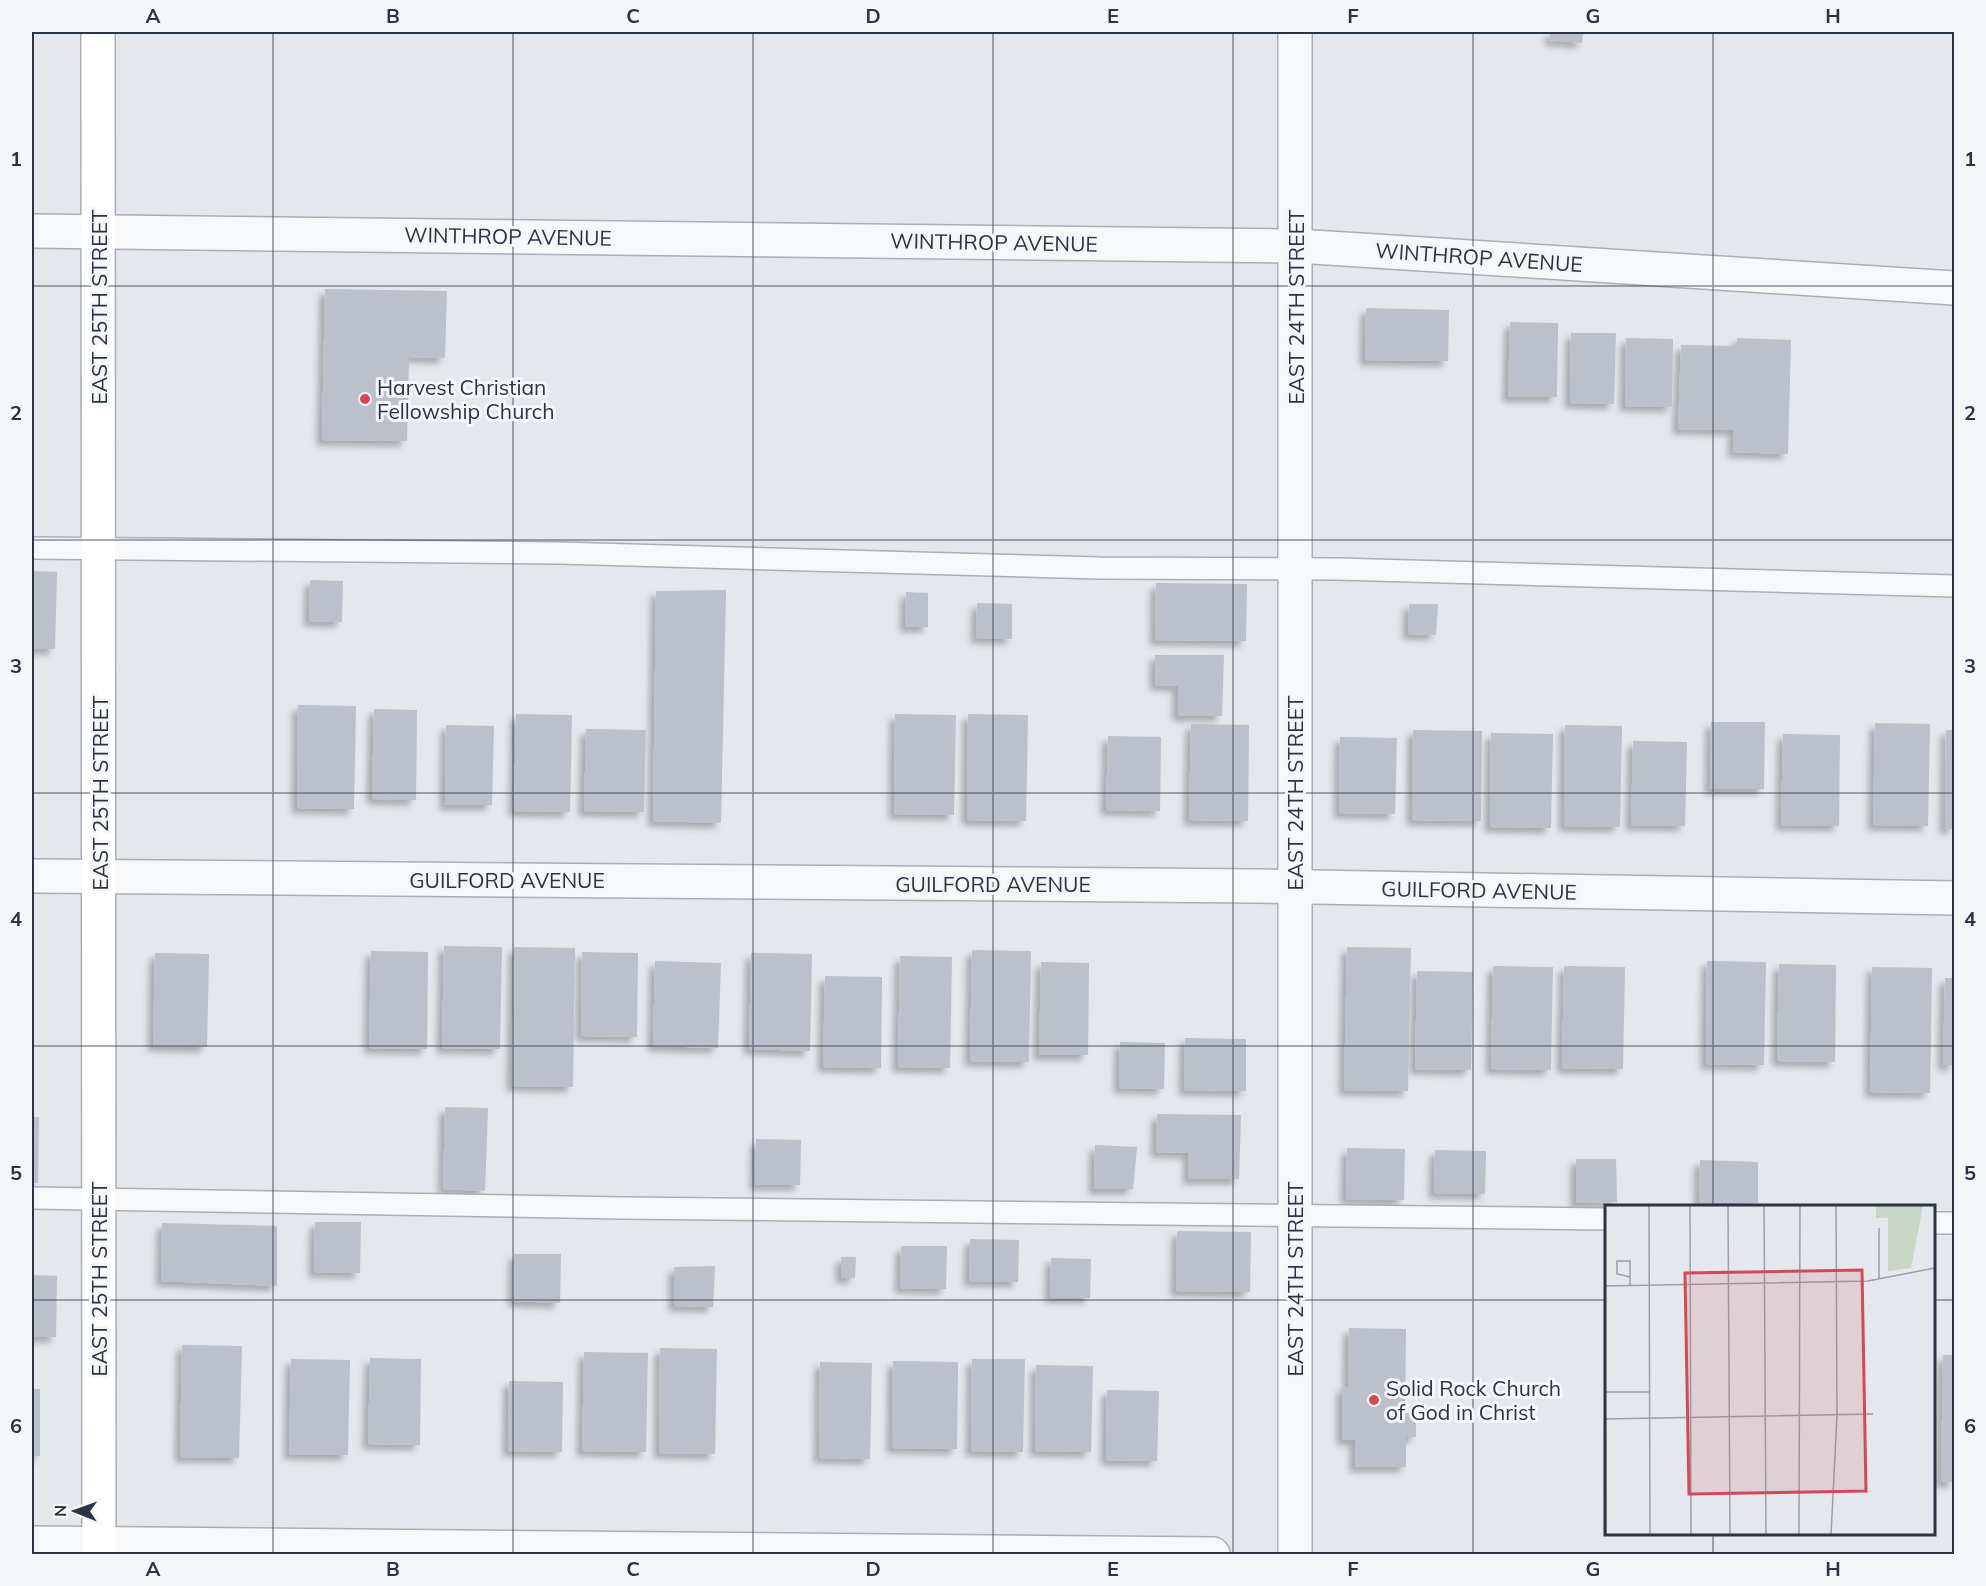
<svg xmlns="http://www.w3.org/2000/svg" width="1986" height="1586" viewBox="0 0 1986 1586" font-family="Mulish,sans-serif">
  <defs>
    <filter id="shadow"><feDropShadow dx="-5.5" dy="5.5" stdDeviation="3" flood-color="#0004"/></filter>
  </defs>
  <rect width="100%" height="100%" fill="#e4e7ec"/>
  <g fill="#bbc0ca" filter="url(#shadow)">
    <polygon points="1550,32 1583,32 1582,43 1550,40"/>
    <polygon points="325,289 447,291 445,358 409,357 407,441 322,440"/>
    <polygon points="1366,308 1449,310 1448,361 1365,360"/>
    <polygon points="1510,322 1558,323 1557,397 1508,397"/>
    <polygon points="1571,333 1616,333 1614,404 1570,403"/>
    <polygon points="1626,338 1673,339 1672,407 1625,406"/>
    <polygon points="1737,338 1791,340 1788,454 1733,452 1734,430 1678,429 1681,345 1736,346"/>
    <polygon points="32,571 57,572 55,649 32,649"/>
    <polygon points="310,580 343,581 342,622 309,621"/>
    <polygon points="1156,583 1247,584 1246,641 1155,640"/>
    <polygon points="726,590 721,823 653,821 656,591"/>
    <polygon points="906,592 928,593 928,627 905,627"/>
    <polygon points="977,603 1012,604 1012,639 976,638"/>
    <polygon points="1409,604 1438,604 1436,635 1408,634"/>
    <polygon points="1155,655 1224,655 1222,716 1178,716 1178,686 1155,685"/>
    <polygon points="298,705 356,706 354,809 297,808"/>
    <polygon points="374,709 417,710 416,800 372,799"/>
    <polygon points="516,714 572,715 570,812 514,811"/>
    <polygon points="895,714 956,715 954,815 894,814"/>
    <polygon points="968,714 1028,715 1026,821 967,820"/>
    <polygon points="1711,722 1765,722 1764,789 1710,789"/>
    <polygon points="1875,723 1930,724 1928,826 1873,825"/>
    <polygon points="1191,724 1249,725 1248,821 1189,820"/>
    <polygon points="446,725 494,726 492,805 445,805"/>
    <polygon points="1565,725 1622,726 1620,827 1564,826"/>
    <polygon points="586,729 646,730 644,812 584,811"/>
    <polygon points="1413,730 1482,731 1481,821 1412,820"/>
    <polygon points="1946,730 1954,730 1954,829 1945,829"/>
    <polygon points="1491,733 1553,734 1551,828 1490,827"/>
    <polygon points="1783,734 1840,735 1839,826 1781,825"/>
    <polygon points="1108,736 1161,737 1160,811 1106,810"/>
    <polygon points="1340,737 1397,738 1395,814 1339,813"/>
    <polygon points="1633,741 1687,742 1685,826 1631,825"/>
    <polygon points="444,946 502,947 500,1049 442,1048"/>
    <polygon points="514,947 575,948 573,1087 512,1086"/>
    <polygon points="1347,947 1411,948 1408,1091 1344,1090"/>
    <polygon points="972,950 1031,951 1029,1062 970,1061"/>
    <polygon points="371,951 428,952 427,1049 369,1048"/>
    <polygon points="582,952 638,953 637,1037 581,1036"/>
    <polygon points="155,953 209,954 207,1047 153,1046"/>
    <polygon points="751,953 812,954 810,1051 749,1049"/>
    <polygon points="900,956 952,957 950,1068 898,1067"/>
    <polygon points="655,961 721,963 718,1048 653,1046"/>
    <polygon points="1707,961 1766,962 1764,1065 1706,1064"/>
    <polygon points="1041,962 1089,963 1088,1055 1039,1055"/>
    <polygon points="1779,964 1836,965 1835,1062 1777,1061"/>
    <polygon points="1493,966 1553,967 1551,1070 1491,1069"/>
    <polygon points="1564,966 1625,967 1623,1069 1562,1068"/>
    <polygon points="1872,967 1932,968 1930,1093 1870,1092"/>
    <polygon points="1417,971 1473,972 1471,1070 1415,1069"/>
    <polygon points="825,976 882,977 881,1068 823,1067"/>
    <polygon points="1945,978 1954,978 1954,1065 1943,1065"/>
    <polygon points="1185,1038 1246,1039 1246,1091 1184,1090"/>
    <polygon points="1120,1042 1165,1043 1164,1089 1119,1088"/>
    <polygon points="445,1107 488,1108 485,1191 443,1189"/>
    <polygon points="1157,1114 1241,1115 1239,1179 1188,1179 1189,1153 1156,1152"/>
    <polygon points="32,1117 39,1117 38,1183 32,1183"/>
    <polygon points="756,1139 801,1140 800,1185 755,1185"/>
    <polygon points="1095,1145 1137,1147 1133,1189 1094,1189"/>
    <polygon points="1347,1148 1405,1149 1404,1200 1346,1199"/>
    <polygon points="1435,1150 1486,1151 1485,1194 1434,1193"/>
    <polygon points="1576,1159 1616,1159 1617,1202 1576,1203"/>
    <polygon points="1700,1160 1758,1162 1758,1203 1699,1202"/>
    <polygon points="315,1222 361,1222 360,1273 314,1272"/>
    <polygon points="162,1223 277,1226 277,1286 161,1281"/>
    <polygon points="1177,1231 1251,1232 1250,1292 1176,1291"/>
    <polygon points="970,1239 1019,1240 1018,1282 969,1281"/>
    <polygon points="901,1246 947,1246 946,1289 900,1288"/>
    <polygon points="514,1254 561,1254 560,1303 513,1301"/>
    <polygon points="841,1257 856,1257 855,1278 841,1278"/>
    <polygon points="1051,1258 1091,1259 1090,1298 1050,1297"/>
    <polygon points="715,1266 713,1307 674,1306 674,1267"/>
    <polygon points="32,1275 57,1276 56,1337 32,1337"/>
    <polygon points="1349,1328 1406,1329 1405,1413 1416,1414 1416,1437 1406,1437 1406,1467 1355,1467 1355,1440 1342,1440 1342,1387 1348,1387"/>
    <polygon points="182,1345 242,1346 239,1458 180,1457"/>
    <polygon points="660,1348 717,1349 715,1454 659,1453"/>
    <polygon points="584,1352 648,1353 646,1452 582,1451"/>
    <polygon points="1943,1355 1954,1355 1954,1482 1941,1482"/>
    <polygon points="370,1358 421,1359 420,1445 368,1444"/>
    <polygon points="291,1359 350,1360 348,1455 289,1454"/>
    <polygon points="972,1359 1025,1359 1023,1452 971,1451"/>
    <polygon points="893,1361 958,1362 957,1449 892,1448"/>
    <polygon points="820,1362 872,1363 870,1459 819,1458"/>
    <polygon points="1036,1365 1093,1366 1091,1452 1035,1451"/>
    <polygon points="509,1381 563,1382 562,1452 508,1451"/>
    <rect x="32" y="1389" width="8" height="67"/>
    <polygon points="1107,1390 1159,1391 1157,1461 1106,1460"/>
  </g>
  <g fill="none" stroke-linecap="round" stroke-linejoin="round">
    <g stroke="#a9aeb7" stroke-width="24">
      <g id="lane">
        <polyline points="32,548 559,553 1099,568 1338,569 1954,586"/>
        <polyline points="32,1198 623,1208 1606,1219"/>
        <polyline points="1934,1223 1954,1223"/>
      </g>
    </g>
    <g stroke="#a9aeb7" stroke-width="36">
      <g id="street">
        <polyline points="32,231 1297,246 1954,288"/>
        <polyline points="32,876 1256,886 1954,898"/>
        <polyline points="32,1543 1213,1554"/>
        <polyline points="1295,1554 1295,32"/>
      </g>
    </g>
    <g stroke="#a9aeb7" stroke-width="36">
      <polyline id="secondary" points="98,32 99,1554"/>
    </g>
    <use href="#lane" stroke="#f7f8fa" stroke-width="21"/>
    <use href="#street" stroke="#f7f8fa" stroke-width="33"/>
    <use href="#secondary" stroke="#fff" stroke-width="33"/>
  </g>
  <path fill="none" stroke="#2b3445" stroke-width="1.5" stroke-opacity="0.55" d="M273,32V1554M513,32V1554M753,32V1554M993,32V1554M1233,32V1554M1473,32V1554M1713,32V1206M32,286H1954M32,540H1954M32,793H1954M32,1046H1954M32,1300H1606M1934,1300H1954M1713,1534V1554"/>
  <g fill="#d1495b" stroke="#f4f6f9" stroke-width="2">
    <circle cx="365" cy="399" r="6"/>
    <circle cx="1374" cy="1400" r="6"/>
  </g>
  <g text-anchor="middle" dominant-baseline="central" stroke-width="6" stroke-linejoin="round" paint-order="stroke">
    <g font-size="21" fill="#2b3445" stroke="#f4f6f9">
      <text transform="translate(508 236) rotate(1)">WINTHROP AVENUE</text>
      <text transform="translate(994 242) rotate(1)">WINTHROP AVENUE</text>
      <text transform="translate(1479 257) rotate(4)">WINTHROP AVENUE</text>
      <text transform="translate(99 307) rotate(-90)">EAST 25TH STREET</text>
      <text transform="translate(1296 307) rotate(-90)">EAST 24TH STREET</text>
      <text transform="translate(100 793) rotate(-90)">EAST 25TH STREET</text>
      <text transform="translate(1295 793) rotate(-90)">EAST 24TH STREET</text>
      <text x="507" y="880">GUILFORD AVENUE</text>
      <text x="993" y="884">GUILFORD AVENUE</text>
      <text transform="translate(1479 890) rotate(1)">GUILFORD AVENUE</text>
      <text transform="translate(99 1279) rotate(-90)">EAST 25TH STREET</text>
      <text transform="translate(1295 1279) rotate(-90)">EAST 24TH STREET</text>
    </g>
    <g font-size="21" fill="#2b3445" stroke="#f4f6f9" text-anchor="start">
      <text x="377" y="387">Harvest Christian<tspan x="377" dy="24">Fellowship Church</tspan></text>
      <text x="1386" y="1388">Solid Rock Church<tspan x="1386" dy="24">of God in Christ</tspan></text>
    </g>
  </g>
  <g transform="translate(1605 1205)">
    <rect width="330" height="330" fill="#e4e7ec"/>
    <path d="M271,0H318L306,63L283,66V13H271Z" fill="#c9d6c5"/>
    <path fill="none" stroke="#9a9fa9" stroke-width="1.5" d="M44,0L45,330M85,0L86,330M123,0L125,330M159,0L161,330M274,23V74M25,72L12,69V56H25V80M0,81L263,76L330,63M0,109L1,330M1,187H45M0,214L268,209M194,330L195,0M226,330L232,210L231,0"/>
    <path fill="#d1495b" fill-opacity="0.15" stroke="#d1495b" stroke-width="3" d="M257,65L261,286L84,289L80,68Z"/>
    <rect width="330" height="330" fill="none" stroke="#2b3445" stroke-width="3"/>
  </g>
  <rect width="1986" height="1586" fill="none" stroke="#f4f6f9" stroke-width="66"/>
  <g transform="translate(75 1511) rotate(271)" stroke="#f4f6f9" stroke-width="4.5" paint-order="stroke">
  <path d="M0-4.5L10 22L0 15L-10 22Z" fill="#2b3445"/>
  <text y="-9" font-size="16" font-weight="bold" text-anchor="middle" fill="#2b3445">N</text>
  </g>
  <rect x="33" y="33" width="1920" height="1520" fill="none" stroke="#2b3445" stroke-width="2"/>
  <g font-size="20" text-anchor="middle" font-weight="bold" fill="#2b3445">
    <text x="153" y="23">A</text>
    <text x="393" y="23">B</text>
    <text x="633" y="23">C</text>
    <text x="873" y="23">D</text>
    <text x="1113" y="23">E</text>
    <text x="1353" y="23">F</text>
    <text x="1593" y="23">G</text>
    <text x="1833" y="23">H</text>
    <text x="16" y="166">1</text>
    <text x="1970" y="166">1</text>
    <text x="16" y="420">2</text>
    <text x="1970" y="420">2</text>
    <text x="16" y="673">3</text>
    <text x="1970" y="673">3</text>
    <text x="16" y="926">4</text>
    <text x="1970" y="926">4</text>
    <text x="16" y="1180">5</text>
    <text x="1970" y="1180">5</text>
    <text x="16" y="1433">6</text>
    <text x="1970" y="1433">6</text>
    <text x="153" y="1576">A</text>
    <text x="393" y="1576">B</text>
    <text x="633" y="1576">C</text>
    <text x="873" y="1576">D</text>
    <text x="1113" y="1576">E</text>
    <text x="1353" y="1576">F</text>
    <text x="1593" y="1576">G</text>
    <text x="1833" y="1576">H</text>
  </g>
</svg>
